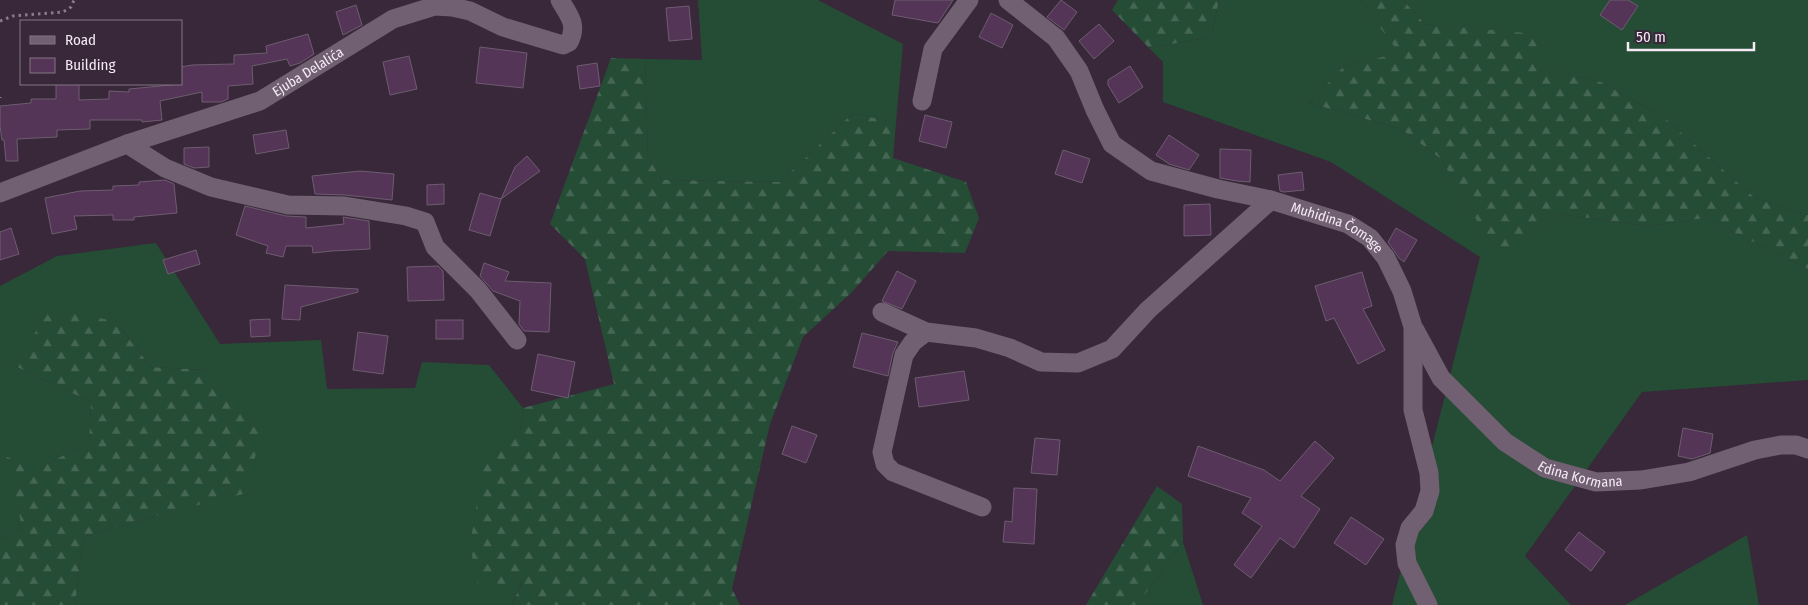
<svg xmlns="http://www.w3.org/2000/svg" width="1808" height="605" viewBox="0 0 1808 605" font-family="'Fira Sans Condensed',sans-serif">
  <defs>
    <pattern id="forest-firs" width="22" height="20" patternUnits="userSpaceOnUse" patternTransform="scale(1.25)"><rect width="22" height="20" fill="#254c35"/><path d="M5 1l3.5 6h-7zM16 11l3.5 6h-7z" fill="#456653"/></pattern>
  </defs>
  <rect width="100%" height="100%" fill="#382839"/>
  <g fill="#254c35">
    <polygon points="698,0 818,0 903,44 896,123 853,113 780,182 662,180 648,157 645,59 702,60"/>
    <polygon points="1219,0 1360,0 1400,53 1344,66 1309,103 1401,129 1441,159 1498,256 1559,214 1649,226 1705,218 1808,269 1808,380 1642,392 1525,556 1571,605 1392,605 1480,257 1331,162 1163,102 1163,62 1149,48 1211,37"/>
    <polygon points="1403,0 1808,0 1808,215 1755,198 1665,118 1601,82 1542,69 1536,35 1425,24"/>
    <polygon points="156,243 220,344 321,340 327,389 415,388 422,362 489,365 523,408 520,431 522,581 512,605 75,605 83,537 162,514 206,370 151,367 115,321 13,365 91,402 89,442 45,465 22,527 0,539 0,286 57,256"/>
    <polygon points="1747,535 1759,605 1625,605"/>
    <polygon points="1183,542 1203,605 1137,605"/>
  </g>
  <g fill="url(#forest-firs)">
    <polygon points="1118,0 1219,0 1211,37 1149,48 1112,10"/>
    <polygon points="1360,0 1403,0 1425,24 1536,34 1543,69 1601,82 1665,118 1755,198 1808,215 1808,269 1705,218 1649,226 1559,214 1498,257 1441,159 1401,129 1309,103 1344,66 1399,53"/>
    <polygon points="611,58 645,59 648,157 662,180 780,182 853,113 896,123 893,158 966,182 979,218 965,253 888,251 852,292 803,337 770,424 732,589 740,605 512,605 522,582 478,587 470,545 484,458 520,431 523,408 614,384 585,259 550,224"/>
    <polygon points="51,309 115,321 151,367 206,370 262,436 243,494 162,514 83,537 75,605 0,605 0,539 22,527 6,457 45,465 89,442 91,402 13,365"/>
    <polygon points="1157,486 1182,504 1183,542 1137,605 1086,605"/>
  </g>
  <g fill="#543557" stroke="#6e5c70">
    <polygon points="895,0 953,0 938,23 892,15"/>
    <polygon points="1061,0 1077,12 1064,30 1047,17"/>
    <polygon points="1610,0 1628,0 1638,6 1622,30 1600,15"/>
    <polygon points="356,5 362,25 343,35 336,12"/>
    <polygon points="689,6 692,39 669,41 666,8"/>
    <polygon points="991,13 1013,25 1002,48 979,37"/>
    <polygon points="1099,24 1114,41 1094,59 1079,41"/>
    <polygon points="308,34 314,54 300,63 290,66 287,59 252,66 253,84 228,86 228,99 221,102 202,102 202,92 160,101 162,120 142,122 142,120 90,120 90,129 57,130 57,137 17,139 18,161 6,161 4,140 2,140 0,126 0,106 31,103 31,99 56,99 56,84 79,84 79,100 109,99 109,91 129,92 129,89 181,84 181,67 192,65 234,64 234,55 267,53 266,46"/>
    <polygon points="480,47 527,53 523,88 476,83"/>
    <polygon points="409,56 417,89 390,95 383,62"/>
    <polygon points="597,63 600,86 580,89 577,66"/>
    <polygon points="1130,66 1143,87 1119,103 1108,85 1108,80"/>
    <polygon points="925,115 952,122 946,148 919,141"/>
    <polygon points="286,130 289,148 256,154 253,135"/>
    <polygon points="1169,135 1199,155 1189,170 1169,164 1156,155"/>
    <polygon points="209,147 209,167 194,168 184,164 184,148"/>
    <polygon points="1220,149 1251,150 1250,182 1237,181 1220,178"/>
    <polygon points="1063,150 1090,159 1082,183 1055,174"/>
    <polygon points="527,156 540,171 501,199 515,167"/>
    <polygon points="360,171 394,174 392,200 345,195 315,194 312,176"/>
    <polygon points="1302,172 1304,190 1284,192 1280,191 1278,175"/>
    <polygon points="165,180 174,184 177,213 134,217 134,220 113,220 113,215 74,216 77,229 52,234 45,198 80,191 113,190 113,186 139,185 139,182"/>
    <polygon points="444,184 444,204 427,205 427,185"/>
    <polygon points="480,193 501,199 490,236 469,230"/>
    <polygon points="1210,204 1211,235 1184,236 1184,205"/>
    <polygon points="245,206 286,216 306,217 306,228 344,224 343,217 369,221 370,249 332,251 313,253 312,246 286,246 283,257 266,253 268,246 236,235"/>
    <polygon points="11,228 19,254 0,260 0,232"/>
    <polygon points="1396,228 1417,240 1404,262 1399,258 1388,242"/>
    <polygon points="196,250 200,264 168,274 163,260"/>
    <polygon points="484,263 509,272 505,281 551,283 549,332 524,331 519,324 520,301 493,291 480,276"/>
    <polygon points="438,266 443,271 444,300 408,301 407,267"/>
    <polygon points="897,271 916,281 902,309 882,301"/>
    <polygon points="1362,272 1372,306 1363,309 1385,350 1358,364 1334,318 1326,321 1315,286"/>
    <polygon points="285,285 358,289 358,292 301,307 300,320 282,319"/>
    <polygon points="270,319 270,336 251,337 250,320"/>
    <rect x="436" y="320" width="27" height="19"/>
    <polygon points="358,332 388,336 383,374 353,370"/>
    <polygon points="862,333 898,342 893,353 888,376 853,367"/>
    <polygon points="538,354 575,362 568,398 531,390"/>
    <polygon points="964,371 969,400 919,407 915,378"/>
    <polygon points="792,426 817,435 806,463 782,454"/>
    <polygon points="1683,428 1713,434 1710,453 1692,459 1678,456"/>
    <polygon points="1035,438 1060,440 1057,475 1031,473"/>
    <polygon points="1315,441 1334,458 1301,496 1320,509 1294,548 1280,538 1251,578 1234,565 1262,526 1242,513 1251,498 1188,476 1198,446 1264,470 1280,481"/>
    <polygon points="1014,488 1037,489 1034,544 1003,542 1005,521 1012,522"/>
    <polygon points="1351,517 1384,539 1366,565 1334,543"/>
    <polygon points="1579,532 1605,552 1591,571 1565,550"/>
  </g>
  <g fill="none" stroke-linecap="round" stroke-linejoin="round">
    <g stroke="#8a7c8b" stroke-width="3" stroke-dasharray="2.5 4" stroke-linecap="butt">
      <polyline points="0,21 13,16 63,12 71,7 74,0"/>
      <polyline points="0,97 0,98"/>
    </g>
    <g stroke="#715f72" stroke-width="19">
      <path id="s1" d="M1008,0L1056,38L1079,71L1095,110L1112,144L1151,171L1218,189L1271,200L1348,224L1370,238L1386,258L1402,291L1413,327V410L1429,473L1430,491L1424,511L1410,528L1405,545L1407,563L1428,605"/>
      <polyline points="922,101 933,49 969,0"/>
      <polyline points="127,144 165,168 211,187 288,205 345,206 406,216 425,222 435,247 478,290 517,340"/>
      <path id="s2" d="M0,193L127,144L260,101L393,19L435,6L452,7L470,11L503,27L563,45L569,42C578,24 569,16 560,0"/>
      <polyline points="882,312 926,332 976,338 1010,348 1041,362 1078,363 1112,349 1148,310 1271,200"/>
      <path id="s3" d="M1415,330L1441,378L1505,442L1545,468L1596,482L1641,480L1689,472L1755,450L1781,445H1796L1808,449"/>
      <polyline points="926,332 913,342 904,355 882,452 885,464 893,472 982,507"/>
    </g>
  </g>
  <g text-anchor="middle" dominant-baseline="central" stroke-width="5" stroke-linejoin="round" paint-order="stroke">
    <g font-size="14" fill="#f4e9f5" stroke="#382839">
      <text stroke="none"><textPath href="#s2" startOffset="332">Ejuba Delalića</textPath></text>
      <text stroke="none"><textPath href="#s1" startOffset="425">Muhidina Čomage</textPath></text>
      <text stroke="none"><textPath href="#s3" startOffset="229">Edina Kormana</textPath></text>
    </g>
  </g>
  <rect x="20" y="20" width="162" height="65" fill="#382839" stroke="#837584"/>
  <rect x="30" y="36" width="25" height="8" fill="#715f72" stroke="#837584"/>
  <text x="65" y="45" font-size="15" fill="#f4e9f5">Road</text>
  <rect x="30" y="58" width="25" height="15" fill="#543557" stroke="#837584"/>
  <text x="65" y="70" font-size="15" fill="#f4e9f5">Building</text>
  <path d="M1628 42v8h126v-8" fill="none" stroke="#f4e9f5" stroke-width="2.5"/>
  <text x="1636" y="42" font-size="15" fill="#f4e9f5" stroke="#382839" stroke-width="4" paint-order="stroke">50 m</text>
</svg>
